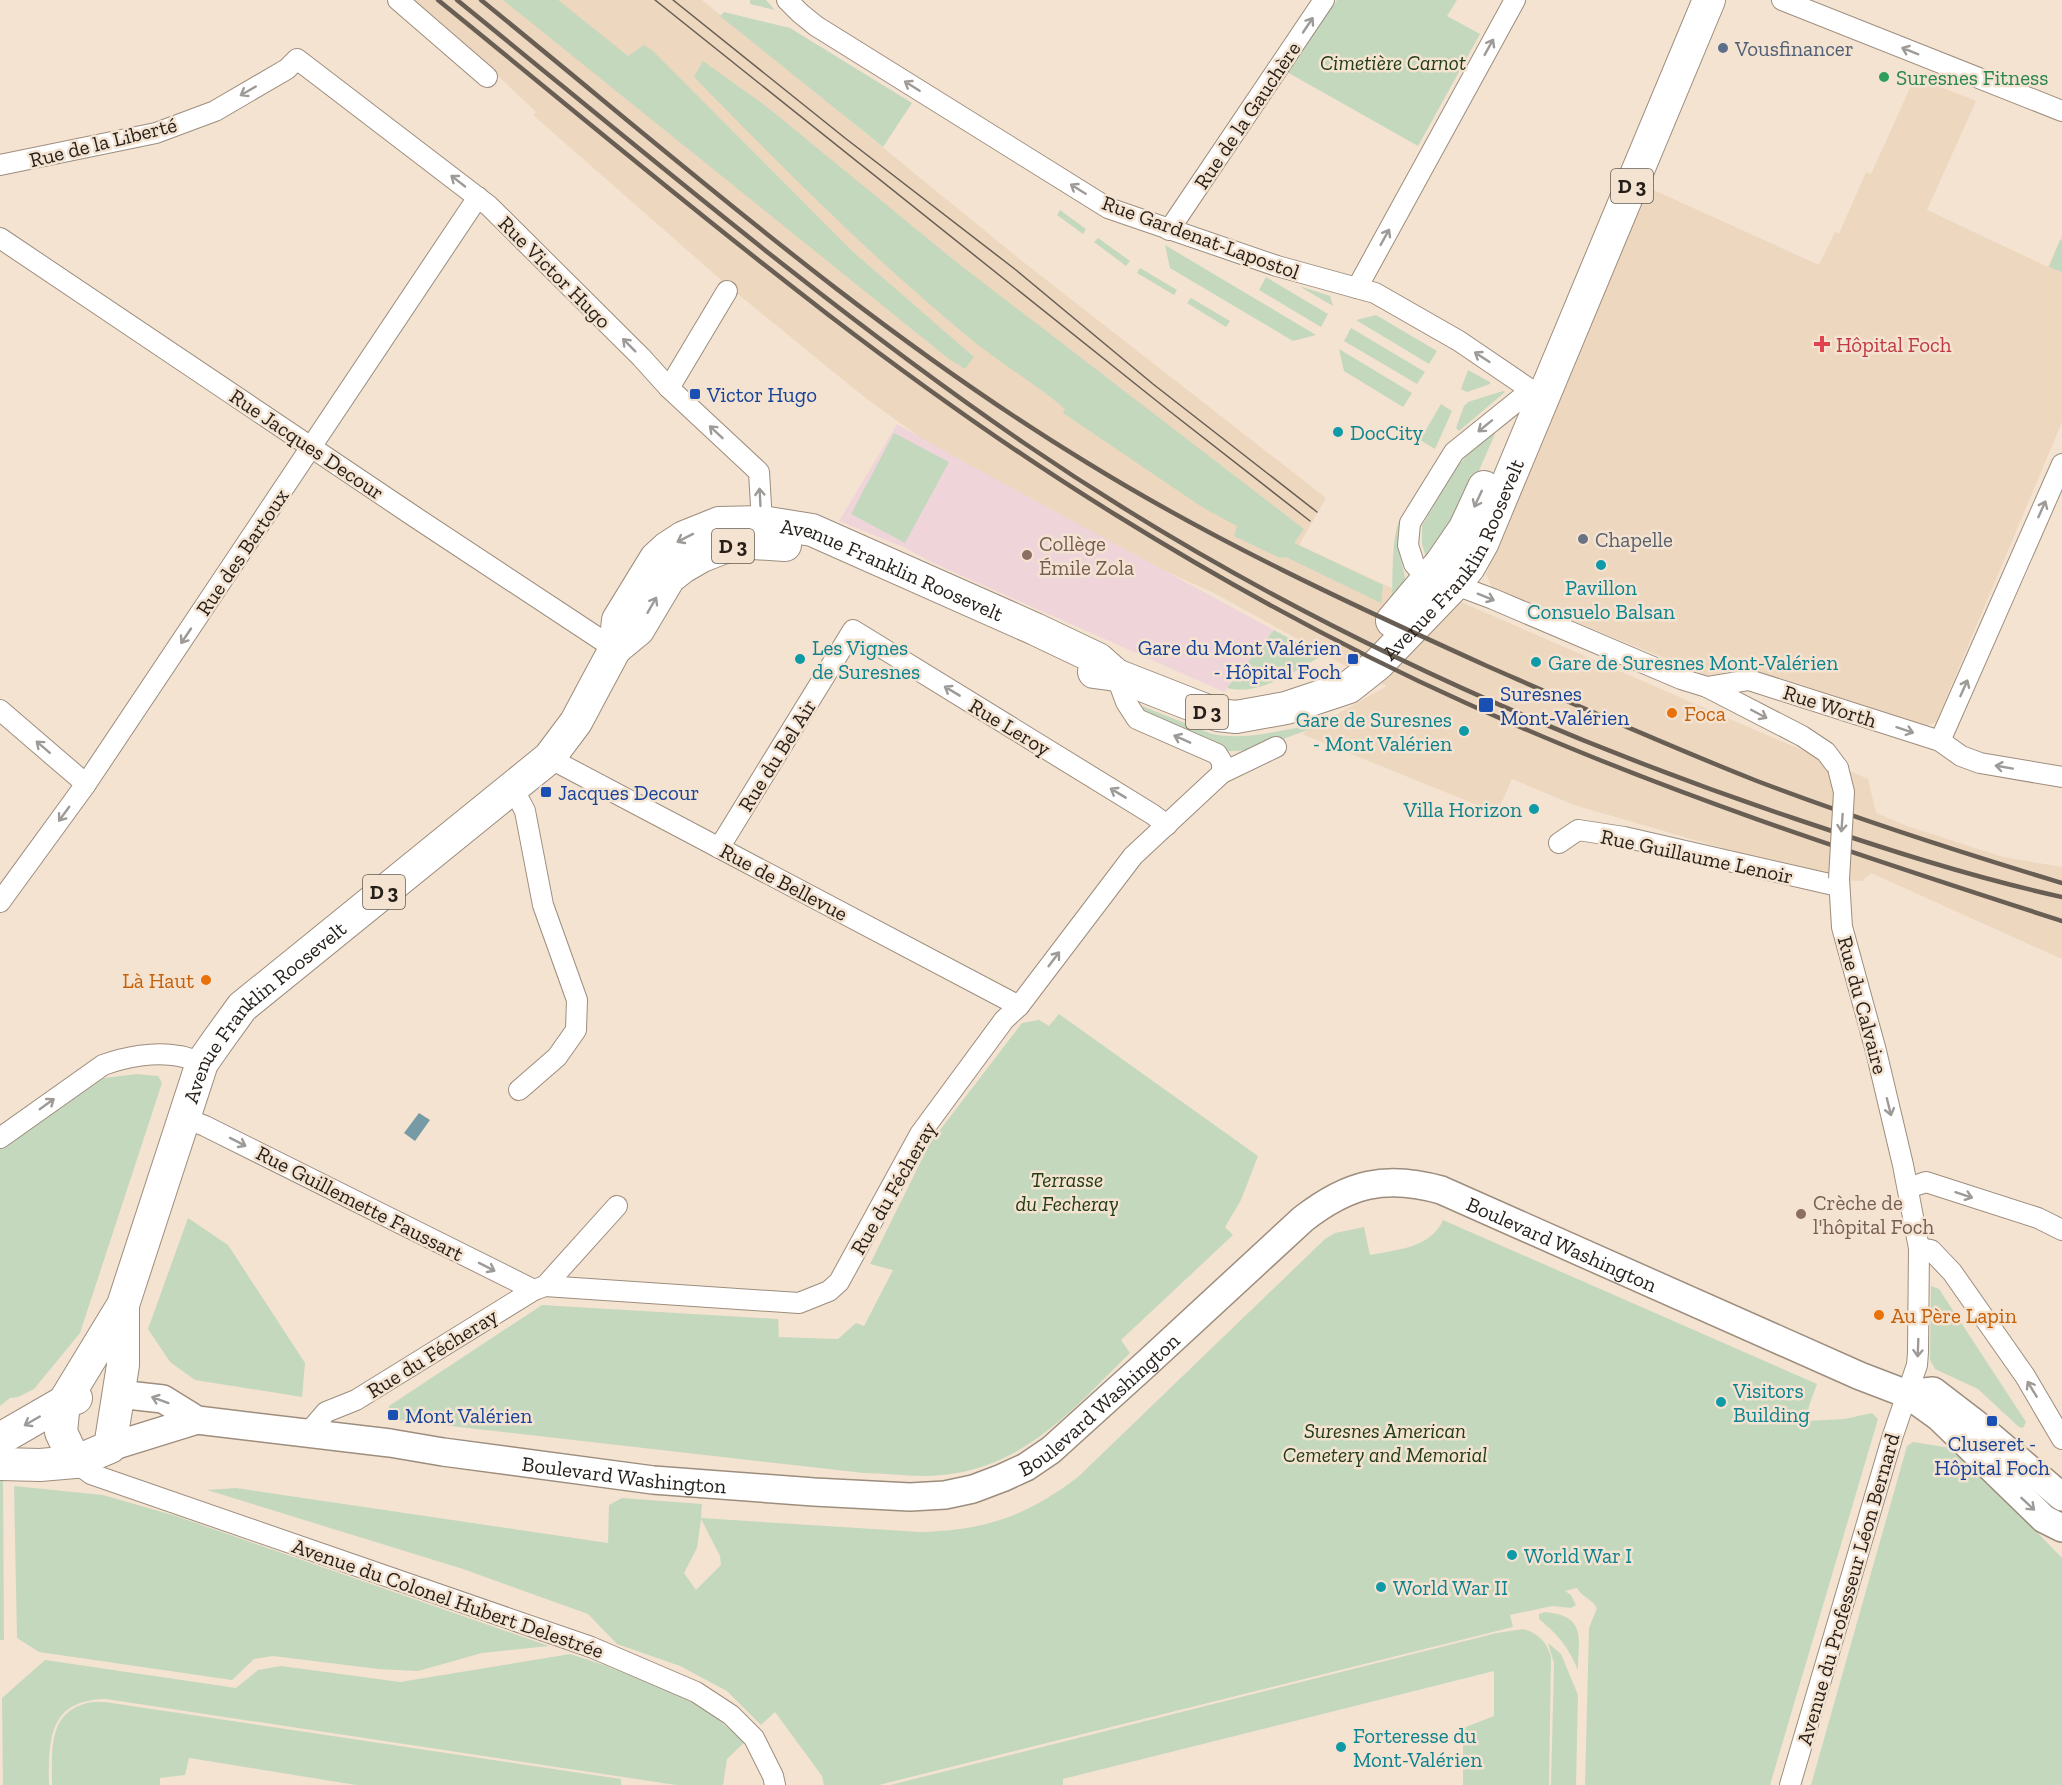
<svg xmlns="http://www.w3.org/2000/svg" width="2062" height="1785" viewBox="0 0 2062 1785" font-family="'Zilla Slab',serif">
  <rect width="100%" height="100%" fill="#f4e3d1"/>
  <g fill="#edd7bf">
    <polygon points="405,0 702,0 1022,261 1326,498 1299,545 1396,590 1454,599 1868,779 1876,813 1907,826 2003,857 2062,867 2062,959 1871,873 1862,881 1833,880 1574,805 1512,779 1497,813 1302,734 1387,686 1360,674 1216,594 1019,505 951,460 863,396 728,286 533,115 536,112 498,76"/>
    <polygon points="1915,77 1976,101 1927,210 2048,267 2062,236 2062,422 1936,722 1923,727 1744,670 1706,675 1492,588 1486,574 1619,257 1649,188 1819,265 1835,232 1839,234 1866,172 1871,174"/>
  </g>
  <polygon fill="#efd5da" points="897,424 953,456 1274,630 1224,692 933,563 903,547 839,521"/>
  <g fill="#c4d8be" fill-rule="evenodd">
    <polygon points="503,0 558,0 628,56 644,45 652,50 852,251 974,357 965,369 949,359"/>
    <polygon points="750,0 766,0 775,10 750,4"/>
    <polygon points="1337,0 1457,0 1447,16 1480,34 1418,146 1287,72"/>
    <polygon points="724,12 790,28 912,103 883,147 720,16"/>
    <path d="M703,61L767,107L955,261L1304,529L1294,543L1383,585L1381,603L1286,557L1280,558L1234,536L1237,526L1205,509L1063,413L1065,409C1034,382 997,362 966,335C869,255 781,166 694,77Z"/>
    <polygon points="1060,210 1086,229 1083,234 1057,215"/>
    <polygon points="1098,238 1130,261 1126,266 1094,242"/>
    <polygon points="2060,240 2062,240 2062,272 2049,267"/>
    <polygon points="1165,245 1316,335 1293,341 1170,268"/>
    <polygon points="1140,268 1177,290 1174,295 1137,273"/>
    <polygon points="1266,277 1328,314 1321,327 1259,290"/>
    <polygon points="1299,286 1330,296 1333,306"/>
    <polygon points="1191,298 1230,321 1226,327 1187,303"/>
    <polygon points="1376,315 1437,351 1429,364 1356,320"/>
    <polygon points="1351,328 1425,372 1417,384 1344,341"/>
    <polygon points="1339,349 1412,393 1403,407 1344,371"/>
    <polygon points="1468,370 1490,382 1490,384 1467,392 1461,389"/>
    <polygon points="1503,391 1505,392 1459,431 1456,428 1464,406 1468,402"/>
    <polygon points="1441,404 1452,411 1435,449 1420,440"/>
    <polygon points="1489,430 1495,434 1474,482 1449,530 1426,557 1422,544 1422,526 1455,469"/>
    <polygon points="894,433 949,462 905,543 851,514"/>
    <path d="M1402,517L1398,535L1400,556L1405,577L1403,588L1396,600L1392,596C1393,579 1391,528 1402,517Z"/>
    <path d="M1274,630L1321,656C1296,671 1258,696 1227,688Z"/>
    <path d="M1137,704L1212,734C1248,741 1281,729 1316,725C1323,724 1332,722 1339,723C1327,726 1314,728 1302,732C1277,741 1255,752 1228,751L1149,718Z"/>
    <path d="M1059,1014L1258,1156L1241,1200L1225,1227L1233,1235L1121,1340L1130,1353C1075,1407 1024,1468 942,1475C917,1478 889,1473 864,1473L389,1419V1406L542,1305L778,1319L779,1337L838,1339L856,1323L864,1326L893,1270L870,1264L930,1143L1022,1023L1039,1020L1049,1026Z"/>
    <polygon points="137,1074 158,1076 162,1083 80,1333 34,1389 18,1397 10,1398 0,1406 0,1149 104,1078"/>
    <polygon points="188,1218 228,1245 305,1363 302,1397 195,1380 170,1362 148,1329"/>
    <path d="M1443,1220L1817,1384L1809,1406L1807,1421L1844,1419L1872,1413L1878,1419L1770,1785H1585L1589,1628L1597,1608C1591,1598 1583,1598 1577,1588L1565,1591L1571,1595L1576,1605L1571,1608L1552,1606L1510,1615L1513,1627L879,1785H824L822,1776L775,1712L761,1725L727,1691L680,1666L617,1644L588,1614L463,1569L207,1490L236,1488L608,1543L609,1505L622,1498L702,1504L701,1518L920,1532C986,1530 1025,1517 1078,1477L1325,1239L1335,1233L1364,1227L1370,1255C1396,1250 1431,1248 1443,1220ZM701,1519L720,1556L721,1565L696,1590L684,1573L697,1548Z"/>
    <polygon points="1931,1286 1939,1289 2026,1422 2023,1428 2019,1427 1978,1389 1935,1369 1930,1360"/>
    <polygon points="1913,1442 1951,1448 2003,1497 2062,1558 2062,1785 1811,1785 1907,1446"/>
    <polygon points="3,1480 4,1640 0,1640 0,1481"/>
    <polygon points="14,1486 103,1495 176,1516 549,1646 482,1653 418,1671 378,1669 273,1656 254,1659 232,1680 39,1652 17,1638"/>
    <path d="M1545,1612C1586,1616 1579,1637 1578,1670C1567,1645 1560,1637 1539,1619V1614Z"/>
    <path d="M1523,1629C1538,1633 1547,1642 1551,1657L1549,1785H1463V1728L1494,1716V1671L1063,1779V1785H890L1497,1633Z"/>
    <polygon points="1548,1643 1561,1654 1578,1695 1576,1785 1551,1785 1554,1663"/>
    <path d="M570,1654L604,1665L683,1697L715,1717L745,1742L727,1759L723,1785H676L106,1699C48,1700 49,1739 49,1785H3L2,1698L45,1660L236,1688L258,1670L281,1666L400,1682Z"/>
    <path d="M93,1702H105L621,1779V1785H356L189,1758L185,1775L160,1778V1785H52C52,1750 47,1709 93,1702Z"/>
  </g>
  <polygon fill="#779ba6" points="419,1113 430,1120 415,1141 404,1133"/>
  <g fill="none" stroke-linecap="round" stroke-linejoin="round">
    <g stroke="#9d8d7d" stroke-width="22">
      <g id="street">
        <polyline points="398,0 487,77"/>
        <polyline points="787,0 800,13 816,26 1108,208 1277,266 1375,293 1459,341 1531,390"/>
        <polyline points="1782,0 2062,111"/>
        <polyline points="0,165 156,133 215,111 287,69 297,59 489,206 641,357 669,388 759,472 762,522"/>
        <polyline points="1169,230 1324,0"/>
        <polyline points="0,238 415,517 615,649"/>
        <polyline points="1357,288 1515,0"/>
        <polyline points="669,388 727,291"/>
        <polyline points="1531,390 1454,452 1410,523 1408,545 1414,564 1421,572 1493,599 1681,679 1707,687 1802,736 1826,752 1838,768"/>
        <polyline points="1116,675 1126,702 1137,719 1217,754 1222,762 1222,773"/>
        <polyline points="1707,687 1749,680 1940,741 1961,756 1980,763 2062,777"/>
        <polyline points="0,710 86,784"/>
        <polyline points="1940,741 2062,464"/>
        <polyline points="549,758 1019,1006"/>
        <polyline points="513,788 525,811 543,905 577,1000 576,1030 557,1057 519,1090"/>
        <polyline points="1559,843 1578,830 1624,837 1838,886"/>
        <polyline points="719,848 853,630 1152,814 1167,825"/>
        <polyline points="0,902 86,784 478,197"/>
        <polyline points="185,1118 205,1126 534,1290"/>
        <path d="M0,1138L103,1065C125,1057 155,1051 179,1056C187,1057 195,1061 202,1063"/>
        <polyline points="1908,1188 1926,1182 2038,1218 2062,1230"/>
        <polyline points="1919,1248 1931,1250 1952,1272 2025,1376 2062,1439"/>
        <polyline points="545,1286 617,1206"/>
        <polyline points="308,1433 326,1412 356,1400 534,1290 545,1286 799,1303 829,1291 839,1282 920,1134 1004,1020 1019,1006 1133,856 1222,773 1276,747"/>
        <polyline points="75,1462 91,1474 591,1647 696,1692 731,1715 754,1738 773,1776 775,1785"/>
        <polyline points="1790,1785 1893,1435 1917,1365 1918,1352 1919,1248 1903,1165 1876,1051 1842,927 1839,879"/>
      </g>
    </g>
    <g stroke="#9d8d7d" stroke-width="30">
      <g id="secondary">
        <path id="s1" d="M118,1394L163,1399L197,1420L390,1443L443,1452L653,1480L814,1492L910,1497L945,1495L973,1489L1002,1478L1026,1467L1051,1450L1146,1364L1303,1219C1348,1184 1385,1174 1441,1190L1860,1376L1907,1394L1939,1417L2044,1519L2062,1528"/>
        <polyline points="1907,1394 1933,1391 1976,1424 2062,1497"/>
        <polyline points="110,1447 197,1420"/>
      </g>
    </g>
    <g stroke="#9d8d7d" stroke-width="34">
      <g id="primary">
        <polyline points="1392,621 1441,563 1465,528 1484,487"/>
        <polyline points="615,649 638,630 669,578 683,567 702,556 725,547 753,543 785,545"/>
        <path id="s2" d="M1094,672L1116,675L1218,715L1236,717L1286,708L1349,687L1378,664L1455,584L1469,567L1482,544L1709,0"/>
        <polyline points="0,1439 64,1402 76,1398"/>
        <path id="s3" d="M75,1462L61,1432L64,1402L123,1305L202,1063L216,1043L242,1007L549,758L576,722L593,690L615,649L618,620L656,558L667,548L684,537L719,523L762,522L812,530L1035,629L1098,659L1116,675"/>
        <polyline points="0,1464 40,1465 75,1462 110,1447 123,1365 123,1306"/>
      </g>
    </g>
    <use href="#street" stroke="#fff" stroke-width="20"/>
    <use href="#secondary" stroke="#fff" stroke-width="27"/>
    <use href="#primary" stroke="#fff" stroke-width="32"/>
    <g stroke="#685e54" stroke-width="1.5">
      <polyline points="655,0 1168,410 1310,521"/>
      <polyline points="673,0 845,138 1016,270 1153,384 1317,512"/>
    </g>
    <g stroke="#685e54" stroke-width="4.5">
      <path d="M438,0C659,179 874,366 1116,515C1229,585 1346,649 1466,703C1659,791 1861,856 2062,921"/>
      <path d="M457,0C643,151 826,307 1024,443C1259,604 1523,727 1793,818C1882,848 1971,877 2062,897"/>
      <path d="M481,0C677,159 869,330 1086,462C1214,541 1350,604 1487,666C1576,705 1666,745 1757,781C1857,819 1959,852 2062,883"/>
    </g>
    <g stroke="#9d8d7d" stroke-width="22" stroke-linecap="butt">
      <polyline id="street-bridge" points="1838,768 1844,792 1839,879"/>
    </g>
    <use href="#street-bridge" stroke="#fff" stroke-width="20"/>
  </g>
  <defs><path id="oneway-shaft" d="M-6 0H5M1.5-3L5.5 0L1.5 3" fill="none" stroke-width="1.6" stroke-linecap="round" stroke-linejoin="round" transform="scale(1.5)"/></defs>
  <g stroke="#9d9a98">
    <use href="#oneway-shaft" transform="translate(1308 25) rotate(-56)"/>
    <use href="#oneway-shaft" transform="translate(1489 47) rotate(-61)"/>
    <use href="#oneway-shaft" transform="translate(1910 51) rotate(-158)"/>
    <use href="#oneway-shaft" transform="translate(912 86) rotate(-148)"/>
    <use href="#oneway-shaft" transform="translate(248 91) rotate(150)"/>
    <use href="#oneway-shaft" transform="translate(458 181) rotate(-142)"/>
    <use href="#oneway-shaft" transform="translate(1078 189) rotate(-148)"/>
    <use href="#oneway-shaft" transform="translate(1385 237) rotate(-61)"/>
    <use href="#oneway-shaft" transform="translate(629 345) rotate(-135)"/>
    <use href="#oneway-shaft" transform="translate(1482 357) rotate(-147)"/>
    <use href="#oneway-shaft" transform="translate(1485 426) rotate(141)"/>
    <use href="#oneway-shaft" transform="translate(716 432) rotate(-137)"/>
    <use href="#oneway-shaft" transform="translate(760 497) rotate(-93)"/>
    <use href="#oneway-shaft" transform="translate(1478 499) rotate(115)"/>
    <use href="#oneway-shaft" transform="translate(2042 509) rotate(-66)"/>
    <use href="#oneway-shaft" transform="translate(685 538) rotate(153)"/>
    <use href="#oneway-shaft" transform="translate(1486 597) rotate(22)"/>
    <use href="#oneway-shaft" transform="translate(652 605) rotate(-60)"/>
    <use href="#oneway-shaft" transform="translate(186 636) rotate(124)"/>
    <use href="#oneway-shaft" transform="translate(1964 688) rotate(-66)"/>
    <use href="#oneway-shaft" transform="translate(952 691) rotate(-149)"/>
    <use href="#oneway-shaft" transform="translate(1759 714) rotate(28)"/>
    <use href="#oneway-shaft" transform="translate(1905 730) rotate(18)"/>
    <use href="#oneway-shaft" transform="translate(1182 739) rotate(-156)"/>
    <use href="#oneway-shaft" transform="translate(43 747) rotate(-139)"/>
    <use href="#oneway-shaft" transform="translate(2004 767) rotate(-170)"/>
    <use href="#oneway-shaft" transform="translate(1118 793) rotate(-149)"/>
    <use href="#oneway-shaft" transform="translate(64 814) rotate(126)"/>
    <use href="#oneway-shaft" transform="translate(1842 823) rotate(94)"/>
    <use href="#oneway-shaft" transform="translate(1054 959) rotate(-53)"/>
    <use href="#oneway-shaft" transform="translate(47 1104) rotate(-36)"/>
    <use href="#oneway-shaft" transform="translate(1889 1107) rotate(76)"/>
    <use href="#oneway-shaft" transform="translate(238 1142) rotate(27)"/>
    <use href="#oneway-shaft" transform="translate(1964 1195) rotate(18)"/>
    <use href="#oneway-shaft" transform="translate(487 1267) rotate(27)"/>
    <use href="#oneway-shaft" transform="translate(1918 1348) rotate(92)"/>
    <use href="#oneway-shaft" transform="translate(2032 1389) rotate(-121)"/>
    <use href="#oneway-shaft" transform="translate(160 1400) rotate(-160)"/>
    <use href="#oneway-shaft" transform="translate(32 1421) rotate(150)"/>
    <use href="#oneway-shaft" transform="translate(2028 1504) rotate(43)"/>
  </g>
  <circle fill="#5c6f8a" stroke="#f4e3d1" stroke-width="2" cx="1723" cy="48" r="6"/>
  <circle fill="#2e9e5b" stroke="#f4e3d1" stroke-width="2" cx="1884" cy="77" r="6"/>
  <path fill="#e0444e" stroke="#f4e3d1" stroke-width="2" d="M1819 335h6v6h6v6h-6v6h-6v-6h-6v-6h6z"/>
  <g fill="#1a4fb4" stroke="#f4e3d1" stroke-width="2">
    <rect x="689" y="388" width="12" height="12" rx="3"/>
    <rect x="1347" y="653" width="12" height="12" rx="3"/>
    <rect x="1478" y="697" width="16" height="16" rx="3"/>
    <rect x="540" y="786" width="12" height="12" rx="3"/>
    <rect x="387" y="1409" width="12" height="12" rx="3"/>
    <rect x="1986" y="1415" width="12" height="12" rx="3"/>
  </g>
  <g fill="#0f9aa8" stroke="#f4e3d1" stroke-width="2">
    <circle cx="1338" cy="432" r="6"/>
    <circle cx="1601" cy="565" r="6"/>
    <circle cx="800" cy="659" r="6"/>
    <circle cx="1536" cy="662" r="6"/>
    <circle cx="1464" cy="731" r="6"/>
    <circle cx="1534" cy="809" r="6"/>
    <circle cx="1721" cy="1402" r="6"/>
    <circle cx="1512" cy="1555" r="6"/>
    <circle cx="1381" cy="1587" r="6"/>
    <circle cx="1341" cy="1747" r="6"/>
  </g>
  <circle fill="#6b7280" stroke="#f4e3d1" stroke-width="2" cx="1583" cy="539" r="6"/>
  <g fill="#8d6e63" stroke="#f4e3d1" stroke-width="2">
    <circle cx="1027" cy="555" r="6"/>
    <circle cx="1801" cy="1214" r="6"/>
  </g>
  <g fill="#e8710a" stroke="#f4e3d1" stroke-width="2">
    <circle cx="1672" cy="713" r="6"/>
    <circle cx="206" cy="980" r="6"/>
    <circle cx="1879" cy="1315" r="6"/>
  </g>
  <g text-anchor="middle" dominant-baseline="central" stroke-width="5" stroke-linejoin="round" paint-order="stroke">
    <g fill="#f4e3d1" stroke="#645a50" stroke-width="1.5">
      <rect x="1611" y="169" width="42" height="34" rx="4.5"/>
      <rect x="712" y="529" width="42" height="34" rx="4.5"/>
      <rect x="1186" y="695" width="42" height="34" rx="4.5"/>
      <rect x="363" y="875" width="42" height="34" rx="4.5"/>
    </g>
    <g font-size="20" font-weight="bold" fill="#261f19">
      <text x="1632" y="186">D 3</text>
      <text x="733" y="546">D 3</text>
      <text x="1207" y="712">D 3</text>
      <text x="384" y="892">D 3</text>
    </g>
    <g font-size="21" fill="#4e5e75" stroke="#f4e3d1" text-anchor="start">
      <text x="1735" y="48">Vousfinancer</text>
    </g>
    <g font-size="21" font-style="italic" fill="#203d15" stroke="#f4e3d1">
      <text x="1393" y="62">Cimetière Carnot</text>
      <text x="1067" y="1179">Terrasse<tspan x="1067" dy="24">du Fecheray</tspan></text>
      <text x="1385" y="1430">Suresnes American<tspan x="1385" dy="24">Cemetery and Memorial</tspan></text>
    </g>
    <g font-size="21" fill="#27864d" stroke="#f4e3d1" text-anchor="start">
      <text x="1896" y="77">Suresnes Fitness</text>
    </g>
    <g font-size="21" fill="#261f19" stroke="#f4e3d1">
      <text transform="translate(1247 115) rotate(-56)">Rue de la Gauchère</text>
      <text transform="translate(103 142) rotate(-14)">Rue de la Liberté</text>
      <text transform="translate(1201 237) rotate(20)">Rue Gardenat-Lapostol</text>
      <text transform="translate(555 272) rotate(45)">Rue Victor Hugo</text>
      <text transform="translate(307 444) rotate(34)">Rue Jacques Decour</text>
      <text transform="translate(242 552) rotate(-56)">Rue des Bartoux</text>
      <text stroke="none"><textPath href="#s2" startOffset="435">Avenue Franklin Roosevelt</textPath></text>
      <text stroke="none"><textPath href="#s3" startOffset="1380">Avenue Franklin Roosevelt</textPath></text>
      <text transform="translate(1830 706) rotate(18)">Rue Worth</text>
      <text transform="translate(1010 727) rotate(31)">Rue Leroy</text>
      <text transform="translate(777 755) rotate(-58)">Rue du Bel Air</text>
      <text transform="translate(1697 856) rotate(12)">Rue Guillaume Lenoir</text>
      <text transform="translate(784 882) rotate(28)">Rue de Bellevue</text>
      <text transform="translate(1863 1005) rotate(75)">Rue du Calvaire</text>
      <text stroke="none"><textPath href="#s3" startOffset="510">Avenue Franklin Roosevelt</textPath></text>
      <text transform="translate(893 1188) rotate(-60)">Rue du Fécheray</text>
      <text transform="translate(360 1203) rotate(27)">Rue Guillemette Faussart</text>
      <text stroke="none"><textPath href="#s1" startOffset="1576">Boulevard Washington</textPath></text>
      <text transform="translate(432 1353) rotate(-32)">Rue du Fécheray</text>
      <text stroke="none"><textPath href="#s1" startOffset="1020">Boulevard Washington</textPath></text>
      <text stroke="none"><textPath href="#s1" startOffset="516">Boulevard Washington</textPath></text>
      <text transform="translate(1848 1589) rotate(-74)">Avenue du Professeur Léon Bernard</text>
      <text transform="translate(448 1598) rotate(19)">Avenue du Colonel Hubert Delestrée</text>
    </g>
    <g font-size="21" fill="#be3a42" stroke="#f4e3d1" text-anchor="start">
      <text x="1836" y="344">Hôpital Foch</text>
    </g>
    <g font-size="21" fill="#164399" stroke="#f4e3d1" text-anchor="start">
      <text x="707" y="394">Victor Hugo</text>
      <text x="1341" y="647" text-anchor="end">Gare du Mont Valérien<tspan x="1341" dy="24">- Hôpital Foch</tspan></text>
      <text x="1500" y="693">Suresnes<tspan x="1500" dy="24">Mont-Valérien</tspan></text>
      <text x="558" y="792">Jacques Decour</text>
      <text x="405" y="1415">Mont Valérien</text>
      <text x="1992" y="1443" text-anchor="middle">Cluseret -<tspan x="1992" dy="24">Hôpital Foch</tspan></text>
    </g>
    <g font-size="21" fill="#0d838f" stroke="#f4e3d1" text-anchor="start">
      <text x="1350" y="432">DocCity</text>
      <text x="1601" y="587" text-anchor="middle">Pavillon<tspan x="1601" dy="24">Consuelo Balsan</tspan></text>
      <text x="812" y="647">Les Vignes<tspan x="812" dy="24">de Suresnes</tspan></text>
      <text x="1548" y="662">Gare de Suresnes Mont-Valérien</text>
      <text x="1452" y="719" text-anchor="end">Gare de Suresnes<tspan x="1452" dy="24">- Mont Valérien</tspan></text>
      <text x="1522" y="809" text-anchor="end">Villa Horizon</text>
      <text x="1733" y="1390">Visitors<tspan x="1733" dy="24">Building</tspan></text>
      <text x="1524" y="1555">World War I</text>
      <text x="1393" y="1587">World War II</text>
      <text x="1353" y="1735">Forteresse du<tspan x="1353" dy="24">Mont-Valérien</tspan></text>
    </g>
    <g font-size="21" fill="#5b616d" stroke="#f4e3d1" text-anchor="start">
      <text x="1595" y="539">Chapelle</text>
    </g>
    <g font-size="21" fill="#785e54" stroke="#f4e3d1" text-anchor="start">
      <text x="1039" y="543">Collège<tspan x="1039" dy="24">Émile Zola</tspan></text>
      <text x="1813" y="1202">Crèche de<tspan x="1813" dy="24">l'hôpital Foch</tspan></text>
    </g>
    <g font-size="21" fill="#c56008" stroke="#f4e3d1" text-anchor="start">
      <text x="1684" y="713">Foca</text>
      <text x="194" y="980" text-anchor="end">Là Haut</text>
      <text x="1891" y="1315">Au Père Lapin</text>
    </g>
  </g>
</svg>
